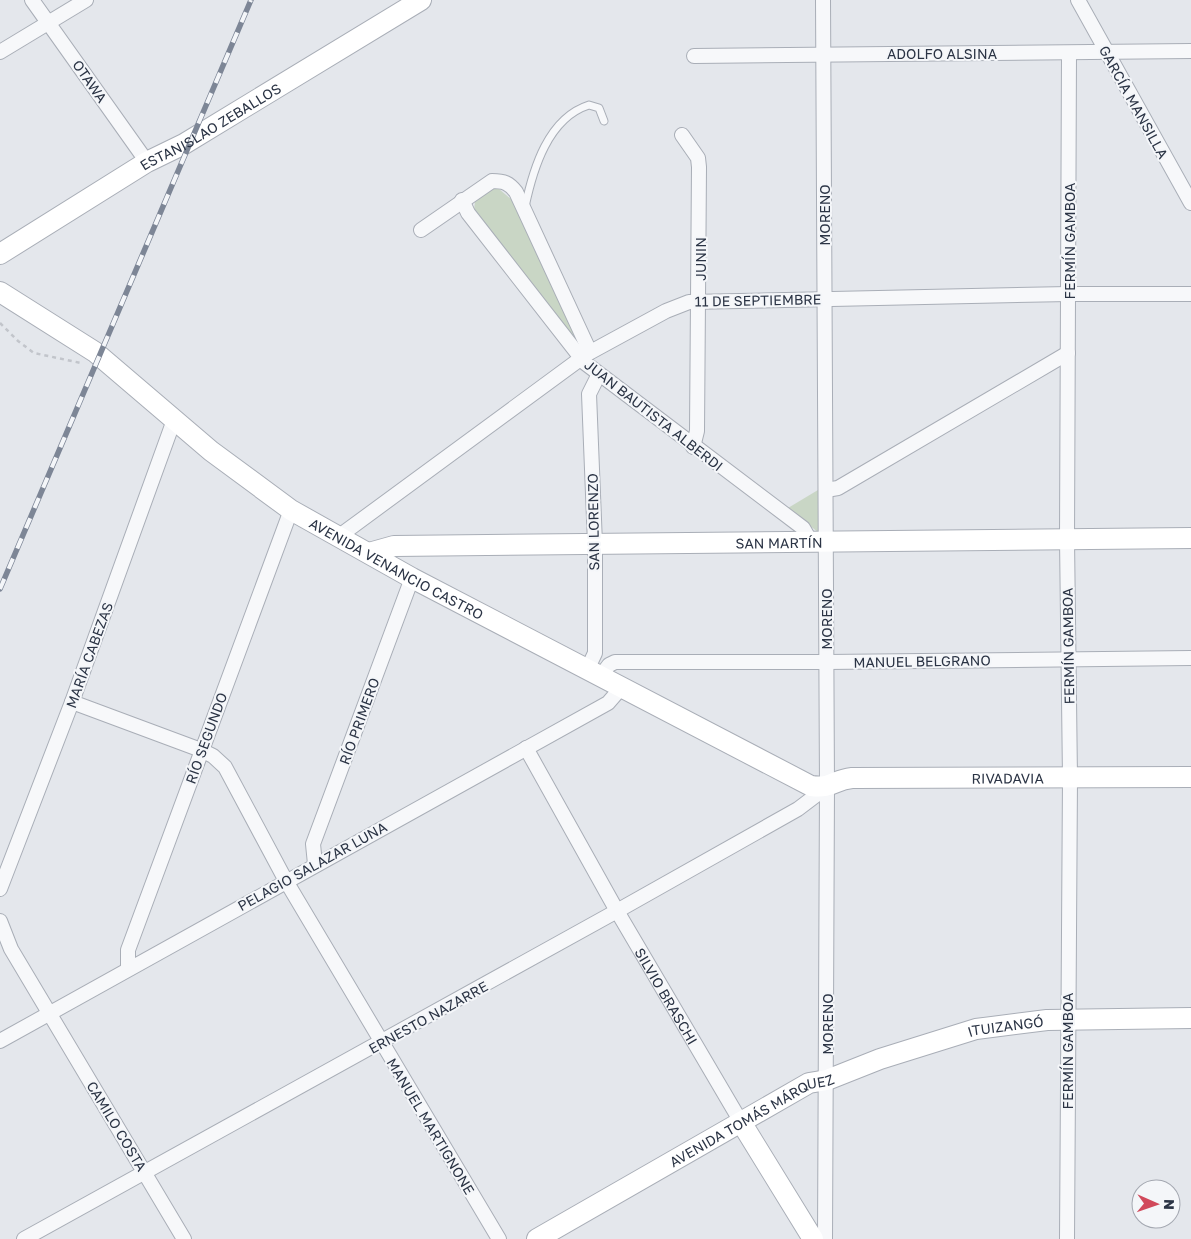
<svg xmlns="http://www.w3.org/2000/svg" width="1191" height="1239" viewBox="0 0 1191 1239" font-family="'Golos Text',sans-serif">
  <rect width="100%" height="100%" fill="#e4e7ec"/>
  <g fill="#c9d6c5">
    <polygon points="492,189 499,189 511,199 576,333 576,338 573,338 474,210 475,202"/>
    <polygon points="818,490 819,533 788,508"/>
  </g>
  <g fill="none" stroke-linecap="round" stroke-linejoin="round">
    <g stroke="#a9aeb7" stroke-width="9">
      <path id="lane" d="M525,207C533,169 548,118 589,105L599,108L604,121"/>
    </g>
    <g stroke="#a9aeb7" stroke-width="16">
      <g id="street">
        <polyline points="32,0 147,162"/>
        <polyline points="823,0 827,787 825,1239"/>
        <polyline points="1078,0 1191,203"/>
        <polyline points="0,52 86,0"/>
        <polyline points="694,56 1191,51"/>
        <polyline points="682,135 698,158 699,167 697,431 693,447"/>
        <polyline points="462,200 468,213 585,363 803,528 807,535 808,541"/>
        <path d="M421,230L492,181C504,181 509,183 516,192L590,352"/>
        <polyline points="826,490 838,488 1068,353"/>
        <polyline points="338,537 587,354 666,311 689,302 1069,294 1191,294"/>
        <polyline points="587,670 595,653 595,544 589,394 599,374"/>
        <polyline points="600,677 609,665 615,662 827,662 1191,658"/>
        <polyline points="72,702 201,750 213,756 225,767 286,881 499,1239"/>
        <path id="s1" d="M526,748L617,911L741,1122"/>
        <polyline points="315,864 313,844 412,578"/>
        <polyline points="0,889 72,702 174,420"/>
        <polyline points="0,921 11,949 184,1239"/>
        <polyline points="128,968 128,950 291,510"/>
        <polyline points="0,1041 608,703 621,688"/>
        <polyline points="24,1239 617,911 798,809 827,787"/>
        <polyline points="1067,1239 1070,778 1067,539 1069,53"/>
      </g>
    </g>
    <g stroke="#a9aeb7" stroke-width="22">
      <g id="secondary">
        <path id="s2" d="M0,254L147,162L184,144L421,0"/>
        <path id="s3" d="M0,292L95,352L211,451L291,510L412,578L811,786C832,789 833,780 852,778L1191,777"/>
        <path id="s4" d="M369,553L394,546L1191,538"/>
        <polyline points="741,1122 813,1239"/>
        <path id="s5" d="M537,1239L809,1083L827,1080L880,1059L976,1029L1047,1020L1191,1018"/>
      </g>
    </g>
    <polyline stroke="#c2c5cb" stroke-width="2.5" stroke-dasharray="4 4" stroke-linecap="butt" points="0,323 18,341 34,353 81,363"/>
    <use href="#lane" stroke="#f7f8fa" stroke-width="7"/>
    <use href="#street" stroke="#f7f8fa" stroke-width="14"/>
    <use href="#secondary" stroke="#fff" stroke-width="20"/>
    <g stroke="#7d8696" stroke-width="5.5">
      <polyline id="rail" points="0,589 251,0"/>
    </g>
    <use href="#rail" stroke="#f4f6f9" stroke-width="4" stroke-dasharray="11" stroke-linecap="butt"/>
  </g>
  <g text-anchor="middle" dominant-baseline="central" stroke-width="4" stroke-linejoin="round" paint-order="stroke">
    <g font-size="14" fill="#2b3445" stroke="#f4f6f9">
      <text x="942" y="53">ADOLFO ALSINA</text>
      <text transform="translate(90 81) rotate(55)">OTAWA</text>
      <text transform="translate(1134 102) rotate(61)">GARCÍA MANSILLA</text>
      <text stroke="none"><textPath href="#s2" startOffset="246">ESTANISLAO ZEBALLOS</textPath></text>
      <text transform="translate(824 215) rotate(-90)">MORENO</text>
      <text transform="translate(1069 241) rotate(-90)">FERMÍN GAMBOA</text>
      <text transform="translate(700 259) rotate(-90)">JUNIN</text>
      <text transform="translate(758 300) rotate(-1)">11 DE SEPTIEMBRE</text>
      <text transform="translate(654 415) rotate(38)">JUAN BAUTISTA ALBERDI</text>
      <text transform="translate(593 522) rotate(-91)">SAN LORENZO</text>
      <text stroke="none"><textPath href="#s4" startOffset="411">SAN MARTÍN</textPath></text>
      <text stroke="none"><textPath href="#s3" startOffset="485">AVENIDA VENANCIO CASTRO</textPath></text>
      <text transform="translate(826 619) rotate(-90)">MORENO</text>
      <text transform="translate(1068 646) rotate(-91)">FERMÍN GAMBOA</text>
      <text transform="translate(89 655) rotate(-70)">MARÍA CABEZAS</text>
      <text transform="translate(922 661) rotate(-1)">MANUEL BELGRANO</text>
      <text transform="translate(359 721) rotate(-70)">RÍO PRIMERO</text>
      <text transform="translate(206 738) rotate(-70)">RÍO SEGUNDO</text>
      <text stroke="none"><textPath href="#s3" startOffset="1151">RIVADAVIA</textPath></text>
      <text transform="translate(312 866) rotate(-29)">PELAGIO SALAZAR LUNA</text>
      <text stroke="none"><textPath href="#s1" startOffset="285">SILVIO BRASCHI</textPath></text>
      <text transform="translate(428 1017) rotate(-29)">ERNESTO NAZARRE</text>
      <text transform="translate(827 1024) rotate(-90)">MORENO</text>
      <text stroke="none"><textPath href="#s5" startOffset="519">ITUIZANGÓ</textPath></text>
      <text transform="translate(1067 1051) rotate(-90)">FERMÍN GAMBOA</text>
      <text transform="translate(117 1126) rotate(59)">CAMILO COSTA</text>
      <text transform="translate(431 1126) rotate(59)">MANUEL MARTIGNONE</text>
      <text stroke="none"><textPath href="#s5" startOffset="246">AVENIDA TOMÁS MÁRQUEZ</textPath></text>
    </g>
  </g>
  <g transform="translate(1156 1204) rotate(92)"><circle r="24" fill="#f4f6f9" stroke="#a4a8b1"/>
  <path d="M0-4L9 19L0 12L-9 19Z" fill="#d1495b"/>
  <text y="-8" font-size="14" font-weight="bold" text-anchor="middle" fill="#2b3445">N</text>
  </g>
</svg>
